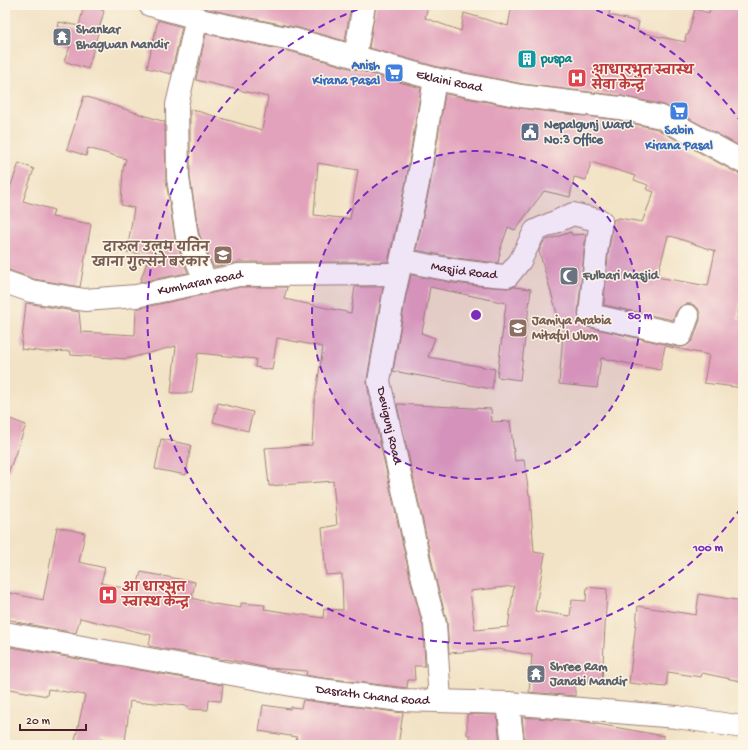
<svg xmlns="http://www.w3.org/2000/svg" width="748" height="750" viewBox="0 0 748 750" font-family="'Gochi Hand','Playpen Sans Deva',sans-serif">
  <rect width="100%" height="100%" fill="#fcf5e5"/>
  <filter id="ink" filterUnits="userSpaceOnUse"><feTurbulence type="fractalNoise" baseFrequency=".025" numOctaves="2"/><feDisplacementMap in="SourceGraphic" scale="8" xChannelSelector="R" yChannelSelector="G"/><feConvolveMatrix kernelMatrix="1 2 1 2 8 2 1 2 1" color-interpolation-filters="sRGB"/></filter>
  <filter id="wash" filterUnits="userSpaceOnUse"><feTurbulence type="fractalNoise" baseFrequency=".012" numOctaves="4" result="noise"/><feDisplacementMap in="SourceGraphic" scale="16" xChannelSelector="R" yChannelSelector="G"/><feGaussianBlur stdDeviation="0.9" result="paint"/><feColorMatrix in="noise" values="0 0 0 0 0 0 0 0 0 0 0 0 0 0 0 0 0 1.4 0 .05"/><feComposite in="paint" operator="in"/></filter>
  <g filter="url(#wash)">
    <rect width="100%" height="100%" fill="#f2e3c6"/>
    <g id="blocks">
      <g fill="#e2a2bb" fill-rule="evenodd">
        <polygon points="84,5 103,5 101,10 104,11 88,69 64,61 70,47 56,44 59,22 79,26"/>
        <polygon points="197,5 351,5 345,41 299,28 208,9"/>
        <polygon points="376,5 428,5 425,18 461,31 464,13 508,26 512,5 585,5 610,8 609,15 639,22 637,31 656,36 685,42 686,35 688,35 695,9 709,13 711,5 743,5 743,148 664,105 622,96 523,84 438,67 369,48"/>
        <polygon points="158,20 182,27 171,74 147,68"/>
        <path d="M206,34L293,52L421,88L406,181L388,262H239L213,267L199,234L190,177V109L262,130L268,97L196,80ZM318,163L358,170L350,219L314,215Z"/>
        <path d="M445,94L519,108L618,120L657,129L737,173L743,174V289L737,319L743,320V388L704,383L709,355L665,346L660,370L601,358L597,388L559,384L563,334L539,251L544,241L571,232L572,235L586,234L584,252L578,314L579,320L582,325L587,327L678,347H684L689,344L693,340L700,320V314L698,308L692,304H686L680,307L676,312L673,320L604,305L608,255L613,223V220L619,218L642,222L654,192L646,189L648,185L634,180L636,176L591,162L586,180L574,177L570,197L544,191L515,230L508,227L499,253H500L498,263L457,258L416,250L430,185ZM668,236L671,237V236L715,251L708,286L657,277Z"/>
        <polygon points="84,96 165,122 166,180 175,239 188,273 140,282 149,256 127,252 134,208 121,205 123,169 126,159 88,148 86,156 67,149"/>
        <polygon points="19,163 34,169 23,201 54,210 52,217 91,224 80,287 34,279 9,270 5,270 5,196 7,196"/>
        <polygon points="411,275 453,283 480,286 507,288 514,287 531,289 520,380 497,377 506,303 430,287 424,323 421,333 435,338 428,357 495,369 492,389 393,371 406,296"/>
        <polygon points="240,287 287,287 284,299 351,313 355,287 383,287 367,379 367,383 370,400 370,403 371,403 412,586 423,626 425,666 414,666 415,680 408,680 407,688 316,677 306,675 307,671 268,668 225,659 225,660 149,646 151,635 80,618 76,633 16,622 16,621 5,619 5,592 43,600 57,527 85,533 79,562 105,568 101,583 136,591 141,572 195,582 192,598 214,604 241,608 241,603 265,605 264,609 323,618 324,609 343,610 342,574 326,575 322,528 337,525 333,481 269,486 265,448 312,445 314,405 323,347 277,338 272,370 255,367 256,359 198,353 192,393 171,393 176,346 126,359 71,355 70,351 45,352 21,349 26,303 79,312 81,332 135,335 136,309"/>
        <polygon points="218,403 253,412 248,431 213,422"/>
        <path d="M397,404L491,409L492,422L510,421L515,461L524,460L529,495H530L534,552L545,554L535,611L570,616L572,600L586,601L587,587L607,589L602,682L575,680V696L529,692L532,655L498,649L449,653L447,621L436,580ZM514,586L508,627L475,630L470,591Z"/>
        <polygon points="5,417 26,425 7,476 5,476"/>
        <polygon points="161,439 191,445 186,475 155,469"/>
        <polygon points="699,594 743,601 743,664 740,681 702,673 701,677 668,672 666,687 629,683 638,606 696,615"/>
        <polygon points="11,647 223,685 221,701 209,700 208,710 187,709 188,706 145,702 144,703 130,701 125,742 101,739 100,745 74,745 85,695 48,689 47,696 5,688 5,682"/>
        <polygon points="303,700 403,713 398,745 295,745 297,737 259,731 263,705 290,709 291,707 301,708"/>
        <polygon points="467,714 497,715 500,745 470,745 470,735 467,735"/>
        <polygon points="522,717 586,722 664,736 663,745 525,745"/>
      </g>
    </g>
  </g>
  <g filter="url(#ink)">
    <use href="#blocks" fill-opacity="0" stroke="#9e8178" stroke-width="1"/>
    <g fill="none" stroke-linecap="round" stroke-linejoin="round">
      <g stroke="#9e8178" stroke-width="24">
        <g id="minor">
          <path id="s1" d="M150,5L197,18L204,21L296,40L435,79L521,96L620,108L661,117L743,162"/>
          <polyline points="197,18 177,105 178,178 187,237 206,282"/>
          <polyline points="355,56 364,5"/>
          <path id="s2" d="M435,79L418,183L394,294L379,381L424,583L435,624L440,701"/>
          <path id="s3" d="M402,260C437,268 472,274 508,276L520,261L535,231L573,214L601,221L596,253L590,315L681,335L688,316"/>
          <path id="s4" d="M5,282L31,291L85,300L136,296L239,275L398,274"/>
          <path id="s5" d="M5,633L314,689L400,700L508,703L677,717L743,727"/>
          <polyline points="508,703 513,745"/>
        </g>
      </g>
      <use href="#minor" stroke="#fff" stroke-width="22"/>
    </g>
  </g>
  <circle cx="476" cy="315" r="164" fill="#7b2cbf" fill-opacity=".12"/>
  <g fill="none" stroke="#7b2cbf" stroke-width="2" stroke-dasharray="7 5">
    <circle cx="476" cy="315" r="164"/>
    <path d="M741 508A328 328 0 1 1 367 6M585 6A328 328 0 0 1 741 122"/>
  </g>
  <defs>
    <g id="temple-square" transform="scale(1)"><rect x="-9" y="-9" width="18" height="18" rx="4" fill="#6b7280" stroke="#fcf5e5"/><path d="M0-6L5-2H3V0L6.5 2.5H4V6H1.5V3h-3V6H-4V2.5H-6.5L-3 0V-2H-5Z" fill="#fff"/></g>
    <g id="building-square" transform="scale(1)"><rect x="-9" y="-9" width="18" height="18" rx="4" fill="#0f9aa8" stroke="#fcf5e5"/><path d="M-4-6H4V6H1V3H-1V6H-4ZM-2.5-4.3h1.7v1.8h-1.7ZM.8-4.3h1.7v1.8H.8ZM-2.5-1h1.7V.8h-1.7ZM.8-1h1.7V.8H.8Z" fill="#fff"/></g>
    <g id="supermarket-square" transform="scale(1)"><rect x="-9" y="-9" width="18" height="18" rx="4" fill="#3f7fe0" stroke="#fcf5e5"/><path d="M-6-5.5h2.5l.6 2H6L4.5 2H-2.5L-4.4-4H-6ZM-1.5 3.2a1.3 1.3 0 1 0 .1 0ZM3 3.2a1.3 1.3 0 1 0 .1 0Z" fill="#fff"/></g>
    <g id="hospital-square" transform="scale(1)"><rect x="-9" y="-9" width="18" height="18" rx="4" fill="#e0444e" stroke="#fcf5e5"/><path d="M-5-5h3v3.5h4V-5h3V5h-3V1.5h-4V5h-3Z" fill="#fff"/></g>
    <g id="civic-square" transform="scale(1)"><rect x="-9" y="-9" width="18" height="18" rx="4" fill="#5c6f8a" stroke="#fcf5e5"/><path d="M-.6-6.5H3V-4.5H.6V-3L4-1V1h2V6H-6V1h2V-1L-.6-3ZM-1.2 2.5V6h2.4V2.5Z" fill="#fff"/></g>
    <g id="school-square" transform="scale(1)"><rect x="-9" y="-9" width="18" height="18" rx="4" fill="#8d6e63" stroke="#fcf5e5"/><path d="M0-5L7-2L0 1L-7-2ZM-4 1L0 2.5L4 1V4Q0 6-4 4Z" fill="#fff"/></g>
    <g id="mosque-square" transform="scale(1)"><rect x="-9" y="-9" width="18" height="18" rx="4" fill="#6b7280" stroke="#fcf5e5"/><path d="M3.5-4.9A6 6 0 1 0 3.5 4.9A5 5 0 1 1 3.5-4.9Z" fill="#fff"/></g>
  </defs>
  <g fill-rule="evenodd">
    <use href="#temple-square" x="62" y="37"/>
    <use href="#building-square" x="527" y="59"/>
    <use href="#supermarket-square" x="394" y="73"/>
    <use href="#hospital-square" x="577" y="78"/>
    <use href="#supermarket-square" x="679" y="111"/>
    <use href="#civic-square" x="530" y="132"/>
    <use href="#school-square" x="223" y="255"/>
    <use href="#mosque-square" x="569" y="276"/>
    <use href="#school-square" x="518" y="328"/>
    <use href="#hospital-square" x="108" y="595"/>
    <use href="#temple-square" x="536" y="674"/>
  </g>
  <g text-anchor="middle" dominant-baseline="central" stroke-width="3" stroke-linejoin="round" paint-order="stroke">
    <g font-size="13" font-weight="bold" fill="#5b616d" stroke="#fcf5e5" text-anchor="start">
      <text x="76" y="30">Shankar<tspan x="76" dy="15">Bhagwan Mandir</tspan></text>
      <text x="583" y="276">Fulbari Masjid</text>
      <text x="550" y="667">Shree Ram<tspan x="550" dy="15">Janaki Mandir</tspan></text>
    </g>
    <g font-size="13" font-weight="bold" fill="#0d838f" stroke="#fcf5e5" text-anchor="start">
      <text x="541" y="59">puspa</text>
    </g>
    <g font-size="13" font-weight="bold" fill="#366cbe" stroke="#fcf5e5" text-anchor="end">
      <text x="380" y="66">Anish<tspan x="380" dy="15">Kirana Pasal</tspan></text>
      <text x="679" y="131" text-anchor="middle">Sabin<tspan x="679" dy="15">Kirana Pasal</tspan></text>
    </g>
    <g font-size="13" font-weight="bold" fill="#be3a42" stroke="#fcf5e5" text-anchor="start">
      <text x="591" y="71">आधारभुत स्वास्थ<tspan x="591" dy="15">सेवा केन्द्र</tspan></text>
      <text x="122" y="588">आ धारभुत<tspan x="122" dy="15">स्वास्थ केन्द्र</tspan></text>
    </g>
    <g font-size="13" fill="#4a1f2b" stroke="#fcf5e5">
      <text stroke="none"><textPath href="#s1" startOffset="309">Eklaini Road</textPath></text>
      <text stroke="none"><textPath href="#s3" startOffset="63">Masjid Road</textPath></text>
      <text stroke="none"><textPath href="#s4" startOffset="199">Kumharan Road</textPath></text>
      <text stroke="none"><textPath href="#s2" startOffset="353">Devigunj Road</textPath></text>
      <text stroke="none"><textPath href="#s5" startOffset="373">Dasrath Chand Road</textPath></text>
    </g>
    <g font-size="13" font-weight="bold" fill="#4e5e75" stroke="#fcf5e5" text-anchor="start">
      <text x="544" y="125">Nepalgunj Ward<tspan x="544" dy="15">No:3 Office</tspan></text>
    </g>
    <g font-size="13" font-weight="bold" fill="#785e54" stroke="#fcf5e5" text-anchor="end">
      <text x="209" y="248">दारुल उलुम यतिन<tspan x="209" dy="15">खाना गुल्सने बरकार</tspan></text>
      <text x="532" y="321" text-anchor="start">Jamiya Arabia<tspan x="532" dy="15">Mitaful Ulum</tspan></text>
    </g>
  </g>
  <circle cx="476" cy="315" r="6" fill="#7b2cbf" stroke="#fcf5e5" stroke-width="2"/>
  <g font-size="12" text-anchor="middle" font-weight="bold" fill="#7b2cbf" stroke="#fcf5e5" stroke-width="3" stroke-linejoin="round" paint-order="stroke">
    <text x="640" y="319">50 m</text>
    <text x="708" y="551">100 m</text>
  </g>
  <rect width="748" height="750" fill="none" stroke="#fcf5e5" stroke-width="20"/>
  <path d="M20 724v6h66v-6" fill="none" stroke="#4a1f2b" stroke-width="2"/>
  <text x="26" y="724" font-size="12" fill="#4a1f2b" stroke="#fcf5e5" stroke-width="3" paint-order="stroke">20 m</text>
</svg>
